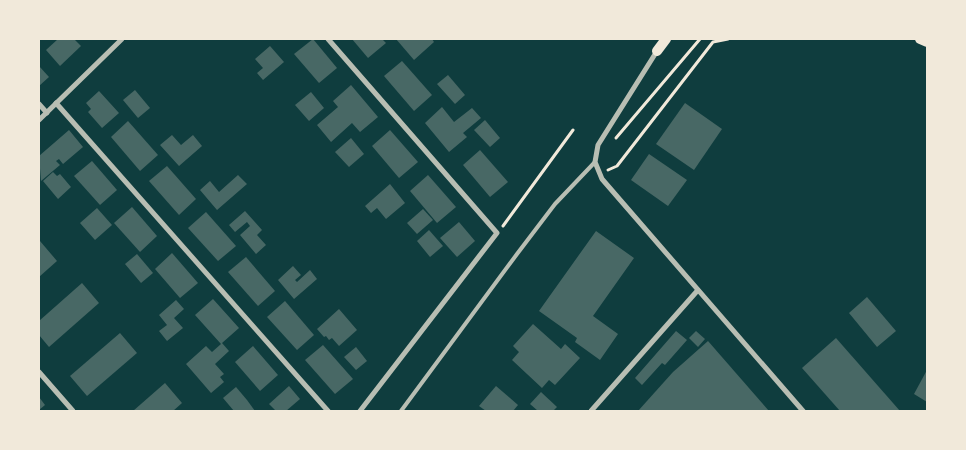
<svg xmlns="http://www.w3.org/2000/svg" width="966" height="450" viewBox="0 0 966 450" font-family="Cabin,sans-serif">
  <rect width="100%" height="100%" fill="#0f3d3e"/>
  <g fill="#486865">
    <polygon points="58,39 74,39 81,46 60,66 46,50"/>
    <polygon points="313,39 337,68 319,83 294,54"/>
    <polygon points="352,39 382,39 386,43 368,58"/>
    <polygon points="396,39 432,39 434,42 414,60"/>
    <polygon points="270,46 284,62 263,80 257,73 263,68 255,59"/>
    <polygon points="402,61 432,95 414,111 384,76"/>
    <polygon points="39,66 49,77 39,86"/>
    <polygon points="448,75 465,95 455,104 437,84"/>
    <polygon points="351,85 378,117 360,132 352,123 331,142 317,125 338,107 333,101"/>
    <polygon points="135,90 150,108 138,118 123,100"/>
    <polygon points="99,91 119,113 102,128 88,112 91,109 86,103"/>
    <polygon points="311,92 324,108 309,121 295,105"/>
    <polygon points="685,103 722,129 694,170 656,144"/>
    <polygon points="442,107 454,122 472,108 481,118 463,133 467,137 449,152 425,123"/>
    <polygon points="485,120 500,138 490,147 474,130"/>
    <polygon points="128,121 158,155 140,171 111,137"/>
    <polygon points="69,130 83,147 63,164 59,159 56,161 60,165 41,181 39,156"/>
    <polygon points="390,130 418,162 399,178 372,146"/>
    <polygon points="172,135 181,145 193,135 202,146 179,166 160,145"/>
    <polygon points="351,138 364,154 349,167 335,152"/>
    <polygon points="480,150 508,182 490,197 463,165"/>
    <polygon points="649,154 687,180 668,206 631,180"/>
    <polygon points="92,161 117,190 100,205 74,176"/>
    <polygon points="167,166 196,199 179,215 149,181"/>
    <polygon points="53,172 57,176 60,174 71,187 58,199 43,181"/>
    <polygon points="238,175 247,184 217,210 200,190 210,181 219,192"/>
    <polygon points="428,175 456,207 437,223 410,191"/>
    <polygon points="390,184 405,203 386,219 377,208 371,213 365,206"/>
    <polygon points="132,207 157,236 140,252 114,223"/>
    <polygon points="97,208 112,225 95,240 80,223"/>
    <polygon points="423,209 433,220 417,234 407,223"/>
    <polygon points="245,211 262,230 257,235 266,245 256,254 240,235 250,226 247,222 235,232 229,225"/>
    <polygon points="206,212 236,246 218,261 188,228"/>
    <polygon points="459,222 475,241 457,257 440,238"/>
    <polygon points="429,230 443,246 430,257 417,241"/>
    <polygon points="596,231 634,258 593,316 618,334 600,360 575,342 577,338 539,311"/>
    <polygon points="40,241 57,261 39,277 39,242"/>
    <polygon points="172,253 198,283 180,298 155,269"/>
    <polygon points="137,254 153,273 141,283 125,264"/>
    <polygon points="246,257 275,291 258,306 228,272"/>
    <polygon points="293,266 301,275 295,280 297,282 310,270 317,279 294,299 278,280"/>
    <polygon points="82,283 99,303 49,347 39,335 39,321"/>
    <polygon points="867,297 896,331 877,347 849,313"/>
    <polygon points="213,299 239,328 222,343 229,351 215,364 224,374 220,377 224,382 211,393 186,364 206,346 212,352 221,344 195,315"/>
    <polygon points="176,300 184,309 174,318 183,328 167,341 159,331 167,325 159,315"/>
    <polygon points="285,301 314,335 297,350 267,317"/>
    <polygon points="339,309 357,330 339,346 332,338 329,340 326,336 324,337 317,329"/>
    <polygon points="533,324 561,349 565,344 580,358 555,385 549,380 542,388 512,360 519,352 513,346"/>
    <polygon points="676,331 687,340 665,365 662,363 642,385 635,378"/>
    <polygon points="696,331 705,339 698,347 689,338"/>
    <polygon points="120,333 137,353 87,396 70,376"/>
    <polygon points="836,338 900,411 840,411 802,368"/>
    <polygon points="708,341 769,411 638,411 673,372"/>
    <polygon points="323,345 353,379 335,394 305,360"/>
    <polygon points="253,346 278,375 260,391 235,362"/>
    <polygon points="356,347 367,361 356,370 344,357"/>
    <polygon points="927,370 927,402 914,394"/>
    <polygon points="165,383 182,403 173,411 133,411"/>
    <polygon points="289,386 300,399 286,411 276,411 269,404"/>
    <polygon points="496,386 518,405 513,411 486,411 479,406"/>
    <polygon points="236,387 247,400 255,411 234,411 223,398"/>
    <polygon points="541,392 557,407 553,411 538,411 530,404"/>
    <polygon points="39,397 45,405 39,410"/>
  </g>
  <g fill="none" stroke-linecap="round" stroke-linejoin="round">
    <g stroke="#f1e9da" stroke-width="3">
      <polyline points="616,138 700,39"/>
      <polyline points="608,170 617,166 713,42 728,39"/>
      <polyline points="503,226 573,130"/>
    </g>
    <polyline stroke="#b8beb3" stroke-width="4" points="401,411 517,254 555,204 595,162"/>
    <g stroke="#b8beb3" stroke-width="5">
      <polyline points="328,39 497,233 360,411"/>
      <polyline points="657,51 598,145 595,162 602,179 803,411"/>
      <polyline points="56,103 328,411"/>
      <polyline points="39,104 47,113"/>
      <polyline points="39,120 122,39"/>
      <polyline points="39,372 73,411"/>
      <polyline points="591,411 698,290"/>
    </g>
    <g stroke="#f1e9da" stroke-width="10">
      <polyline points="920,39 927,42"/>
      <polyline points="657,51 666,39"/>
    </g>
  </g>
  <rect width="966" height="450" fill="none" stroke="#f1e9da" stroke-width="80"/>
</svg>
